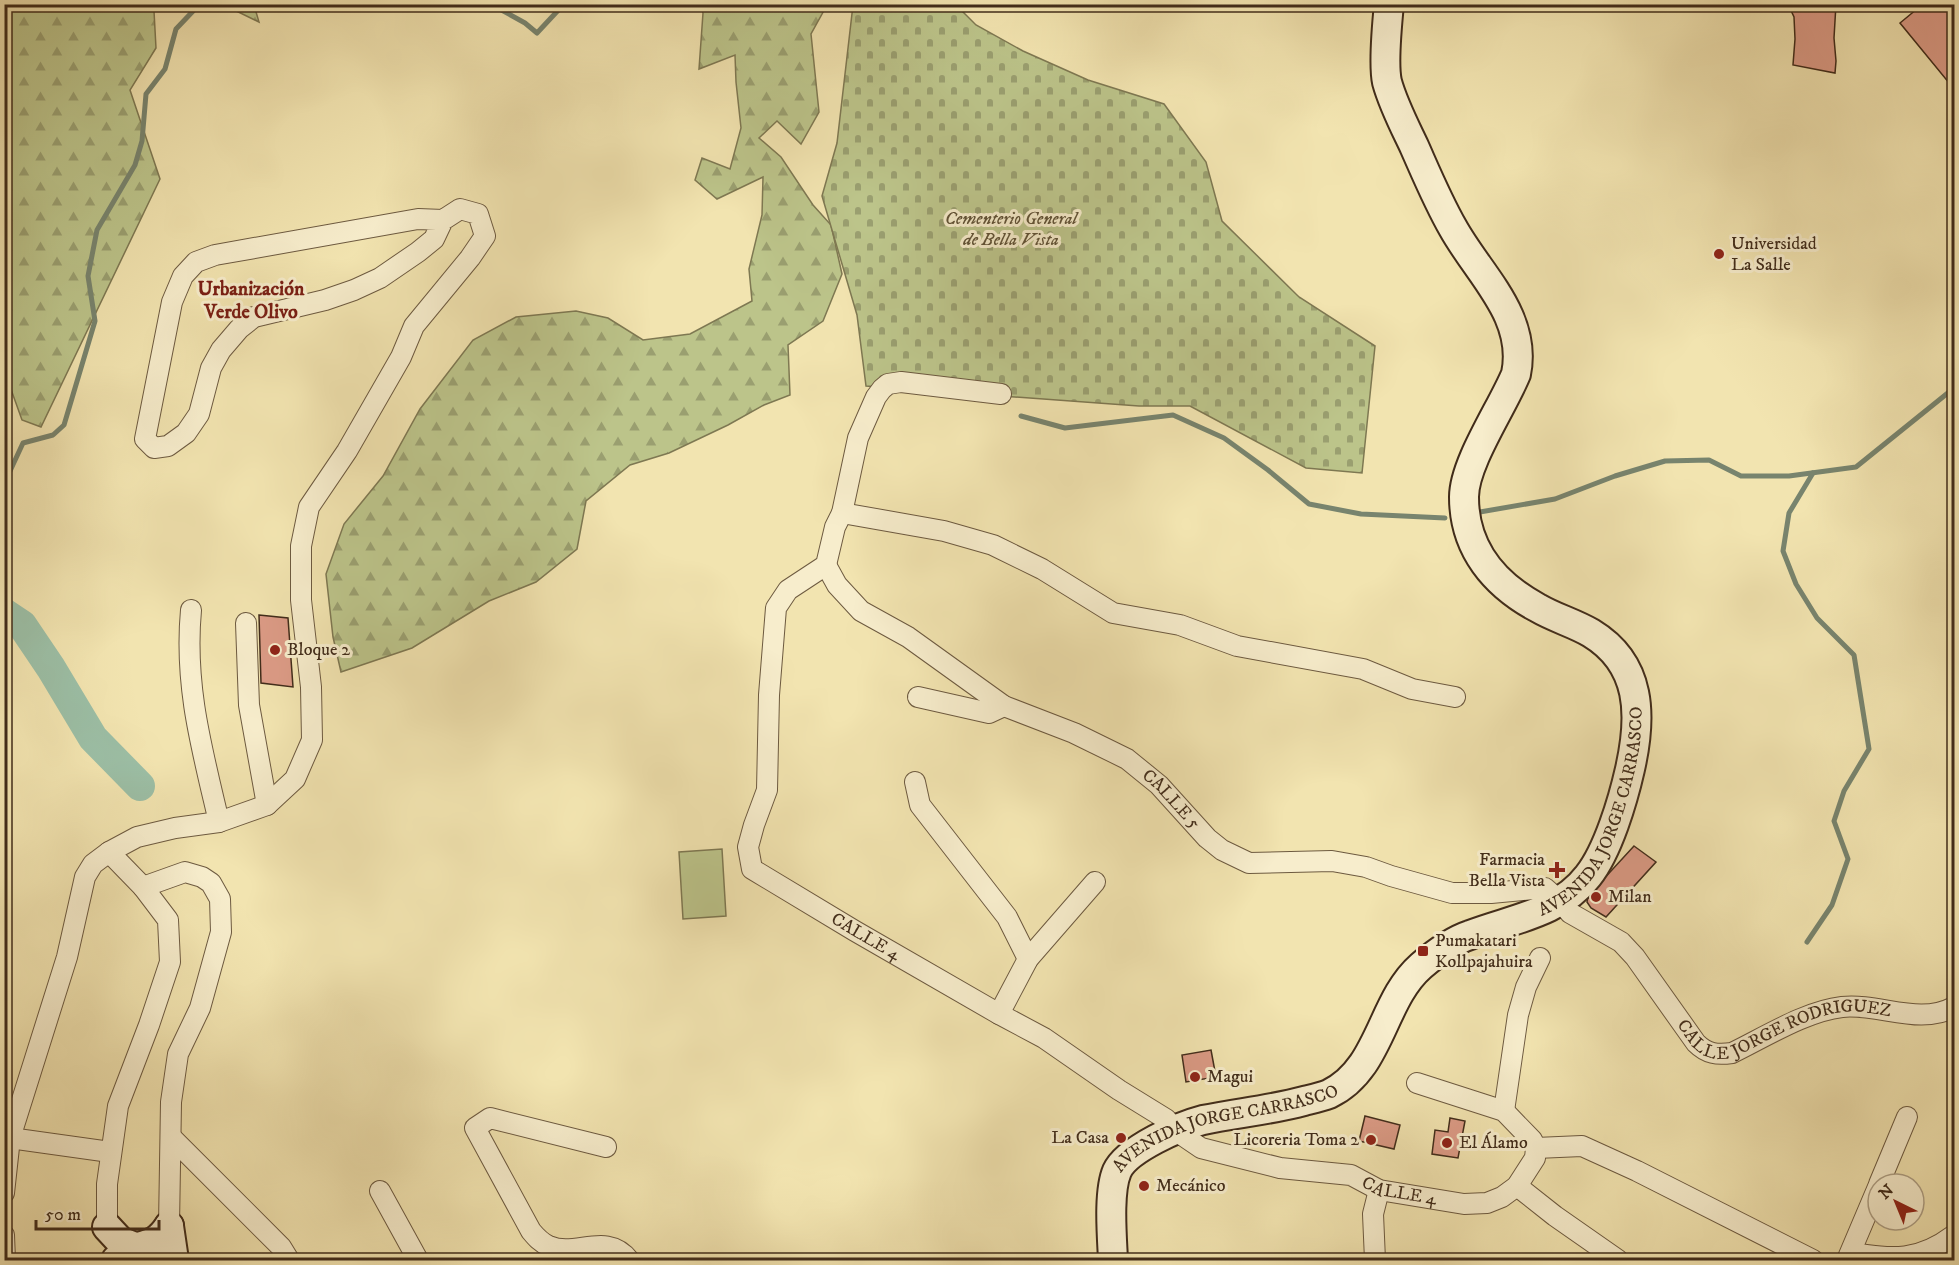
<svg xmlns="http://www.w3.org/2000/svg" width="1959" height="1265" viewBox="0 0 1959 1265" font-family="'IM FELL DW Pica',serif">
  <defs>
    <pattern id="forest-firs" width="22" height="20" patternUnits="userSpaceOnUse" patternTransform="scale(1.5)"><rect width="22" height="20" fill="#bcc48a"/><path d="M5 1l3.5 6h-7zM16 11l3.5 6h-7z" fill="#9a9f70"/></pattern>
    <pattern id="cemetery-stones" width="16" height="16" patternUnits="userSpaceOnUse" patternTransform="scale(1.5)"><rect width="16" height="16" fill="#bcc48a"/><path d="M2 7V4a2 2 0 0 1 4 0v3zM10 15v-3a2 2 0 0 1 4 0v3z" fill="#9a9f70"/></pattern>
  </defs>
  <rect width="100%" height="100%" fill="#f2e4b0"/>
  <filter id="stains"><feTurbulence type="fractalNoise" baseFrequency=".00333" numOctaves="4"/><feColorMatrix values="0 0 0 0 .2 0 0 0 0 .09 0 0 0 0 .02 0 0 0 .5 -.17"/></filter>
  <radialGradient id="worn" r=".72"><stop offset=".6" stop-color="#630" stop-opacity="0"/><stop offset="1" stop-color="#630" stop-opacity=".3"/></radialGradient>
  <g fill="url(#forest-firs)" stroke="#7e7852" stroke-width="1.5">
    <polygon points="5,4 215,5 154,11 156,48 130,90 160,179 41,427 22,420 8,381 5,353"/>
    <polygon points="224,5 254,5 259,22"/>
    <polygon points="700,5 827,5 811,34 819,112 801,144 777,121 759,138 781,157 813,205 831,225 842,274 823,321 788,345 790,395 764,405 728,425 669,453 630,465 586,501 577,549 536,582 489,601 412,648 341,672 333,637 326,574 344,524 383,476 420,409 473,340 516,317 576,311 608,318 643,340 690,334 752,301 749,269 762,215 763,177 717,199 695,180 702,158 730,169 741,128 736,82 735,55 699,69 703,13"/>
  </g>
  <polygon fill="url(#cemetery-stones)" stroke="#7e7852" stroke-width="1.5" points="926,4 956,5 976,25 1023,51 1088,80 1164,104 1206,162 1222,221 1299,297 1375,346 1362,473 1306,468 1190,406 1139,406 866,386 857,315 822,196 837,143 853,5"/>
  <polygon fill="#bcc48a" stroke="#7e7852" stroke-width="1.5" points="722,849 726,916 683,919 679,852"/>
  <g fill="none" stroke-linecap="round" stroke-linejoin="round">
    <g stroke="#78846e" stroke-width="5">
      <polyline points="450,4 498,8 525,23 537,33 564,4"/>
      <polyline points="1021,416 1065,428 1173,415 1224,438 1268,470 1309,504 1361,514 1445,518"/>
      <polyline points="4,484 23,443 53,435 64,425 95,321 88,276 97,230 135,165 142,141 146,94 165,69 176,29 196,8 196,4"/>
      <polyline points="1474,513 1555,499 1615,476 1665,461 1709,460 1741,476 1789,476 1856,467 1954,388"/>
      <polyline points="1807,942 1832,905 1848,859 1834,821 1844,791 1869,749 1854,655 1817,618 1796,584 1783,551 1789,513 1813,473"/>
    </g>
    <polyline stroke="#9cbfa6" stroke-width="30" points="4,613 22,625 51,668 93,738 140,786"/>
  </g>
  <g fill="#dc9b86" stroke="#412c1a" stroke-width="1.5">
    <polygon points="1788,4 1836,4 1834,38 1836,61 1835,73 1793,65 1795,39 1794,17"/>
    <polygon points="1923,4 1954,4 1954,89 1900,23"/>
    <polygon points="259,615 288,618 293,687 261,683"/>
    <polygon points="1634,846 1656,862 1606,917 1591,908 1587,902 1588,896"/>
    <polygon points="1211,1050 1216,1077 1186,1082 1182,1055"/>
    <polygon points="1365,1116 1400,1125 1394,1149 1359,1141"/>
    <polygon points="1450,1118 1465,1121 1458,1158 1432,1154 1435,1130 1448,1132"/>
  </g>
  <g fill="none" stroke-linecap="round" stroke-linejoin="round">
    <g stroke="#6d5a40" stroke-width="22">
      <g id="street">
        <path id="s1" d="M1001,394L901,382L888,384L882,389L876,397L858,438L842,513L835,527L826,565L788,590L776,608L769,695L767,790L754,825L748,847L752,869L855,931L999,1014L1044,1038L1119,1090L1166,1119L1176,1131L1201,1148L1280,1168L1351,1175L1379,1190L1464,1204L1487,1203L1502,1197L1517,1186L1535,1158L1536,1148L1532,1140L1504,1111L1417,1083"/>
        <polyline points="842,513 944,531 993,545 1042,569 1113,613 1180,625 1237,646 1363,669 1412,689 1455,697"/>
        <path id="s2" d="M826,565L837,585L861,611L908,637L1004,706L1074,733L1127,759L1159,785L1207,838L1222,850L1249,863L1332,861L1366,867L1391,876L1452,893H1491L1545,888L1561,902L1570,913L1621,942L1635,957L1696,1043C1707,1054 1717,1055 1732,1053C1765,1037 1806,1011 1842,1007C1880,1003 1919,1026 1954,1007"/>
        <path d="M191,610C184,686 202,749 219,822"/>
        <polyline points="246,623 249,705 267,805"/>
        <polyline points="918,697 989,713 1004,706"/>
        <polyline points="915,782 920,805 1007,917 1028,959"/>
        <polyline points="143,887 185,872 202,877 211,883 220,899 221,932 200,1008 178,1054 171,1102 169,1226"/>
        <polyline points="999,1014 1028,959 1095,882"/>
        <polyline points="1504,1111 1518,1015 1526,987 1540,958"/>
        <polyline points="10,1138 110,1152"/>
        <polyline points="172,1138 281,1247 289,1260"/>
        <path d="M606,1147L490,1118L475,1128L531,1231C536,1237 541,1243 549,1246C575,1258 607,1231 629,1260"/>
        <polyline points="1536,1148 1582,1146 1637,1171 1813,1260"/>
        <polyline points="1879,1184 1907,1117"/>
        <polyline points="1517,1186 1555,1216 1618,1260"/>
        <polyline points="380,1191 418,1260"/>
        <polyline points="4,1193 10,1138 67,957 85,877 93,864 109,852 137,837 175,828 219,822 267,805 295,779 312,740 311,687 301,600 301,546 309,507 347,451 401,357 414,326 470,258 485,236 478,214 460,209 443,220 418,219 215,255 196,262 183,276 172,302 145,439 154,448 168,446 186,433 199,414 211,368 221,350 239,329 254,317 325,300 354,290 380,278 418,252 434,239 443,220"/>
        <polyline points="107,1227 107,1184 118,1106 149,1025 170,962 168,920 143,887 109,852"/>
        <polyline points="4,1235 5,1260"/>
        <path d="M1851,1253C1894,1259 1918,1262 1954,1235"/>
        <polyline points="1375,1260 1373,1214 1379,1190"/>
        <polyline points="1847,1260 1878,1187"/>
      </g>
    </g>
    <g stroke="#412c1a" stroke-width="32">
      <g id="secondary">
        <polyline points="169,1226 174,1260"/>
        <polyline points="107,1227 120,1241 135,1247"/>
        <path d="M116,1260C136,1239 151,1254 169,1226"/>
        <path id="s3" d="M1113,1260C1112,1237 1108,1192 1117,1171C1127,1149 1180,1126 1203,1120C1237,1113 1271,1110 1304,1101C1312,1099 1321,1097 1329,1094C1381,1069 1381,1001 1421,966C1436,953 1452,941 1470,935C1511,919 1559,914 1588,876C1608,851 1623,800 1630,769C1642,716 1642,664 1591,633C1574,623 1555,618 1538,608C1495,585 1464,549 1464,497C1464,463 1502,408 1516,374C1528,316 1479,275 1453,228C1438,202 1426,173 1414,146C1404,125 1393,104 1387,82C1383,64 1387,24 1389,4"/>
      </g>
    </g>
    <use href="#street" stroke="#f7edcc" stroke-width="20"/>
    <use href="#secondary" stroke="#f7edcc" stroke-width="28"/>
  </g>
  <g fill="#8f2418" stroke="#f7edcc" stroke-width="2">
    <circle cx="1719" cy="254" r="6"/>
    <circle cx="275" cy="650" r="6"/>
    <path d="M1554 861h6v6h6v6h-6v6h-6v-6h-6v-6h6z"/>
    <circle cx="1596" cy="897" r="6"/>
    <rect x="1417" y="945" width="12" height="12" rx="3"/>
    <circle cx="1195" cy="1077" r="6"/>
    <circle cx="1121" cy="1138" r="6"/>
    <circle cx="1371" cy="1140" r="6"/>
    <circle cx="1447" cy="1143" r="6"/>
    <circle cx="1144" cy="1186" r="6"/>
  </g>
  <g text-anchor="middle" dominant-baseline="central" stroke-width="6" stroke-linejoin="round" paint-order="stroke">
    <g font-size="18" font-style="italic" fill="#605236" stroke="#f7edcc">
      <text x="1011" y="219">Cementerio General<tspan x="1011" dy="21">de Bella Vista</tspan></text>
    </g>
    <g font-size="18" fill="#412c1a" stroke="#f7edcc" text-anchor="start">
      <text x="1731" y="244">Universidad<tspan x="1731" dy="21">La Salle</tspan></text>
      <text x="287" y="650">Bloque 2</text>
      <text x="1545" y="860" text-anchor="end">Farmacia<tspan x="1545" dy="21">Bella Vista</tspan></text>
      <text x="1608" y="897">Milan</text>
      <text x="1435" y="941">Pumakatari<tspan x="1435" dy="21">Kollpajahuira</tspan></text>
      <text x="1207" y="1077">Magui</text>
      <text x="1109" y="1138" text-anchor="end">La Casa</text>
      <text x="1359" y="1140" text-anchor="end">Licoreria Toma 2</text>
      <text x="1459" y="1143">El Álamo</text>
      <text x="1156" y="1186">Mecánico</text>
    </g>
    <g font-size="18" fill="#412c1a" stroke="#f7edcc">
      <text stroke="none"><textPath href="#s2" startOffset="424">CALLE 5</textPath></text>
      <text stroke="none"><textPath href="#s3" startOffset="732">AVENIDA JORGE CARRASCO</textPath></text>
      <text stroke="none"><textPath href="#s1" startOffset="772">CALLE 4</textPath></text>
      <text stroke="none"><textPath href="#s2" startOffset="1138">CALLE JORGE RODRIGUEZ</textPath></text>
      <text stroke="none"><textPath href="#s3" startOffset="210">AVENIDA JORGE CARRASCO</textPath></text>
      <text stroke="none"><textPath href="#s1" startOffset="1374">CALLE 4</textPath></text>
    </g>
    <g font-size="20" font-weight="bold" fill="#7a1f14" stroke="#f7edcc">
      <text x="251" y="289">Urbanización<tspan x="251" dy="23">Verde Olivo</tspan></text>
    </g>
  </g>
  <rect width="1959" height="1265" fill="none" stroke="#f2e4b0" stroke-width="24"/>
  <rect x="6" y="6" width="1947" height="1253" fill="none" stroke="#412c1a" stroke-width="3"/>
  <rect x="12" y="12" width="1935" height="1241" fill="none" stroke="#412c1a" stroke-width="1.5"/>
  <g transform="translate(1896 1202) rotate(317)"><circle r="28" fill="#f7edcc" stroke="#aea085" stroke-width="1.5"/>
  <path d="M0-4.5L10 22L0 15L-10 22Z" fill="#8f2418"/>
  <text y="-9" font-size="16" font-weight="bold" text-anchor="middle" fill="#412c1a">N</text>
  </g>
  <path d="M36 1220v9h123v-9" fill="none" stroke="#412c1a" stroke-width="3"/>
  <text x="45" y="1220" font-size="18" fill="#412c1a" stroke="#f7edcc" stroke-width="4.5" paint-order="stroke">50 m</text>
  <rect width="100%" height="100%" filter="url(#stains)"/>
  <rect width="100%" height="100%" fill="url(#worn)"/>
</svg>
